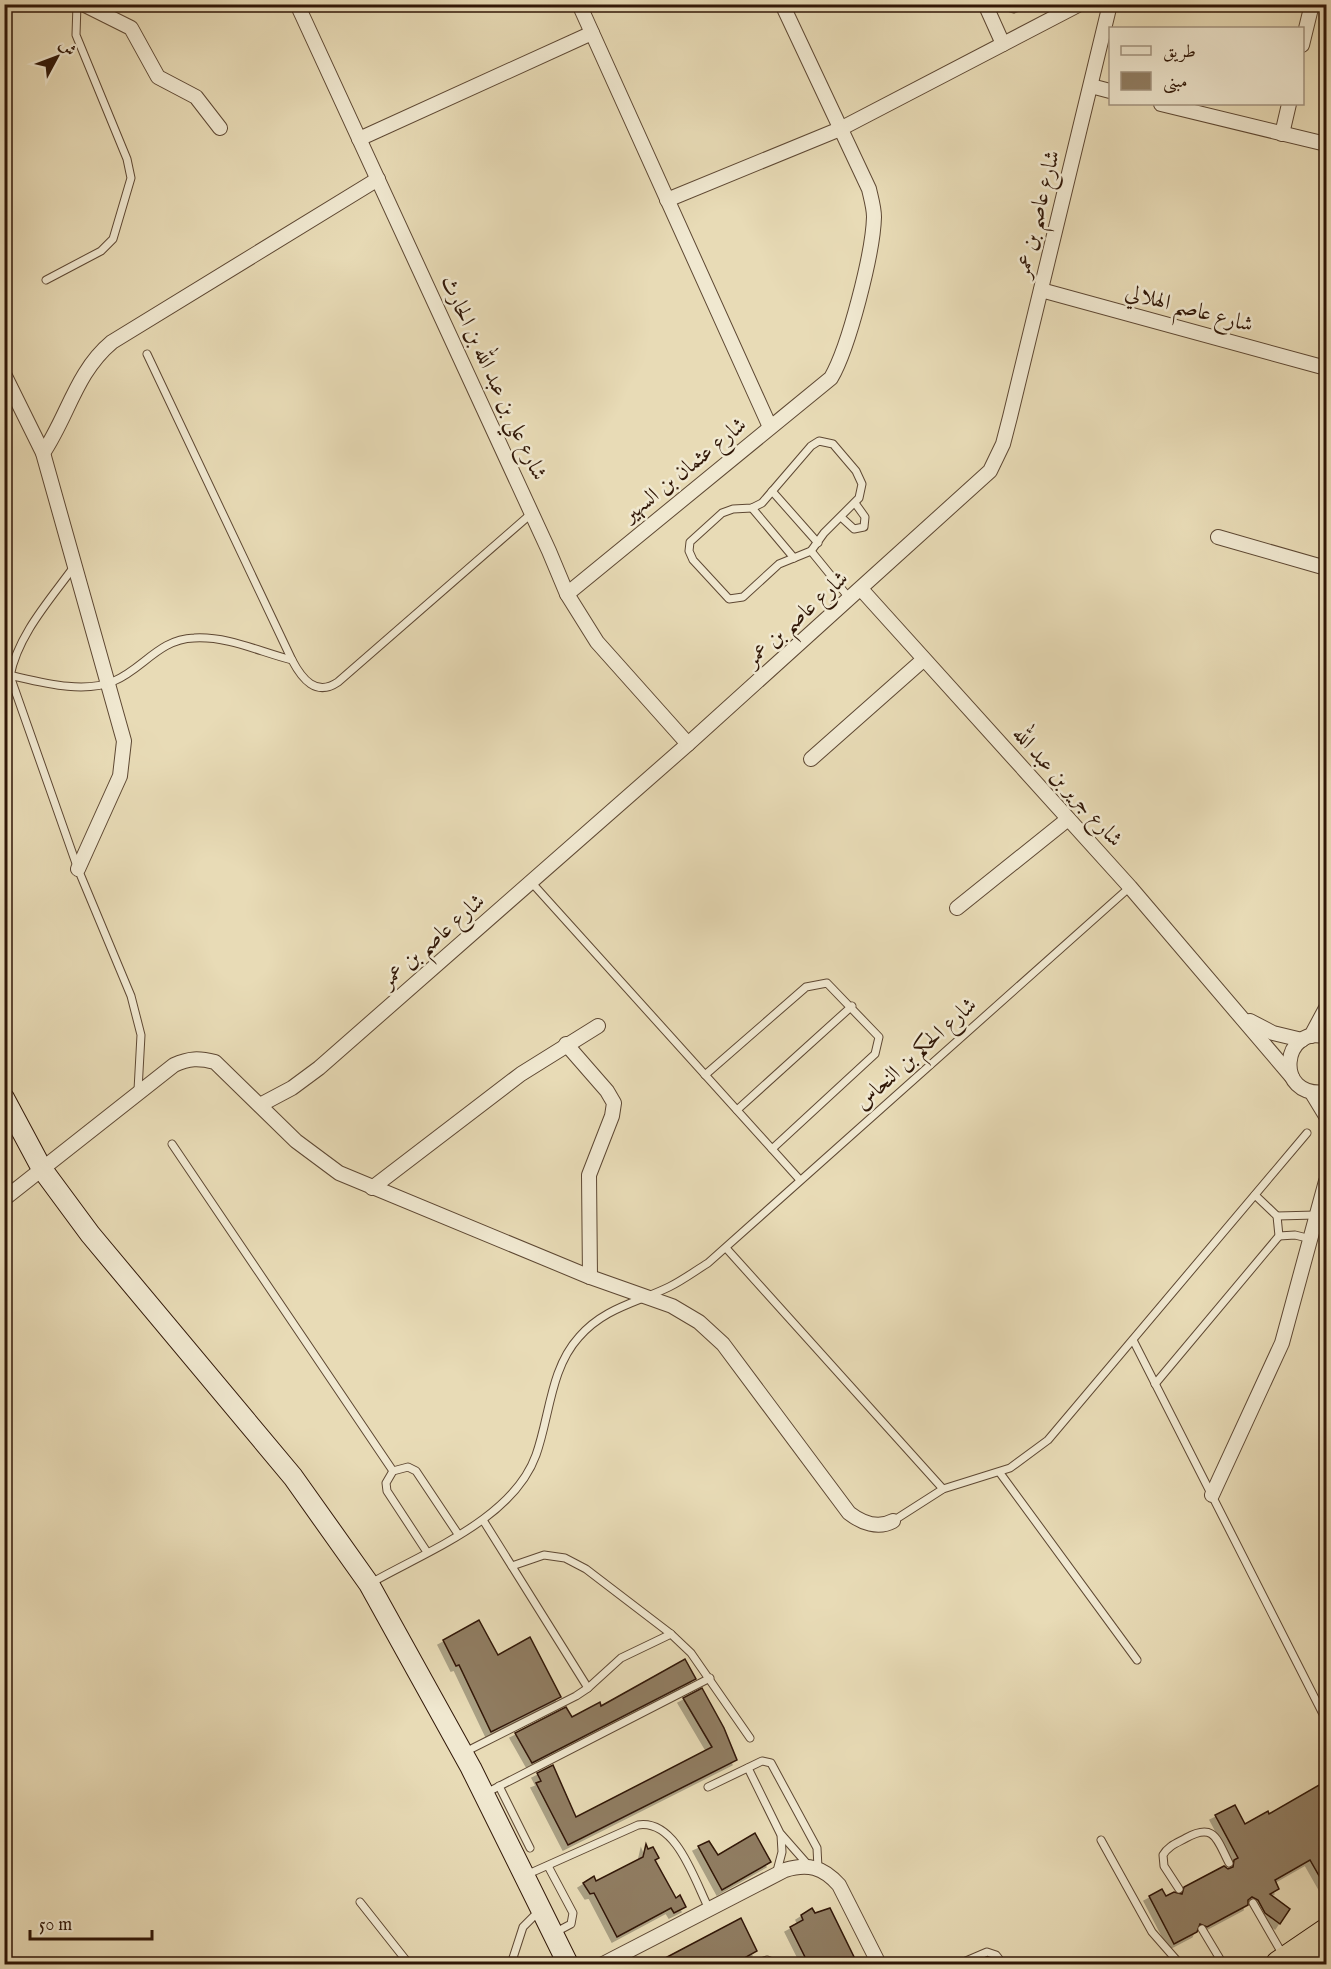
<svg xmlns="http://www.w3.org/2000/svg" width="1331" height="1969" viewBox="0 0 1331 1969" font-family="'IM FELL English',Amiri,serif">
  <defs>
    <filter id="shadow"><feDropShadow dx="-5" dy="5" stdDeviation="0" flood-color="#0004"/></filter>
  </defs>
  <rect width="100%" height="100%" fill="#e8dbb6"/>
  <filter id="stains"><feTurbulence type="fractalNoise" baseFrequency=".00333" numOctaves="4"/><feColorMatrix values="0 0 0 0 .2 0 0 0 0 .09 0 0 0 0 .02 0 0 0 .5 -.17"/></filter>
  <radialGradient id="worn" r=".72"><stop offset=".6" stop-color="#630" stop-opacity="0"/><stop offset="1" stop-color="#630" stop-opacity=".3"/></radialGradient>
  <polygon fill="#c9ba98" stroke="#7c6850" stroke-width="1.5" points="1002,5 1031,5 1014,13 1004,10"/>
  <g fill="#907d62" stroke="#301707" stroke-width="1.5" filter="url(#shadow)">
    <polygon points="479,1620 498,1655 530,1637 561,1697 491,1732 459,1665 456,1666 443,1640"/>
    <polygon points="685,1659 696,1679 532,1763 515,1733 566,1707 572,1717 600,1702 601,1706"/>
    <polygon points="702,1688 724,1728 737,1760 568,1845 536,1783 541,1781 537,1773 553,1765 576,1817 712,1747 683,1698"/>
    <polygon points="1326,1781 1326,1888 1310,1860 1275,1880 1279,1889 1270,1894 1290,1909 1280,1924 1265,1913 1258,1900 1252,1897 1248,1900 1248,1905 1207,1927 1200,1924 1197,1932 1174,1944 1149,1896 1162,1889 1166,1896 1174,1892 1182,1894 1184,1887 1224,1866 1228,1869 1233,1867 1234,1860 1238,1858 1215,1815 1235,1805 1245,1824 1268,1811 1269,1814"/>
    <polygon points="755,1833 771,1862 722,1890 698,1846 709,1841 718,1855"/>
    <polygon points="646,1844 648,1849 653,1847 659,1858 655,1860 676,1898 680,1895 686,1907 674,1913 671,1908 617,1937 594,1893 590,1894 583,1883 594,1876 596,1881 643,1857"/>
    <polygon points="812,1908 815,1913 830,1908 858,1965 809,1965 790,1927 803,1920 801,1915"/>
    <polygon points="741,1918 757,1951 732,1965 652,1965"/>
  </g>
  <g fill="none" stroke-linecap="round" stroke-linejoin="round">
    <g stroke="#5e4833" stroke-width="9">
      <g id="lane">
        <polyline points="46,280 101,251 113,239 131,178 127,159 76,35 77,4"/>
        <path d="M147,354L292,660C302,679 316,697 338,682L532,513"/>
        <polygon points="819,441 833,444 856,471 862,484 859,498 824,533 811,551 779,564 743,597 729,599 693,560 689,551 690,542 722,513 733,509 752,508 762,503 811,446"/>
        <polyline points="772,491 818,543"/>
        <polyline points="752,508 794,558"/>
        <polyline points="841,517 854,529 864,527 865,517 855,503"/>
        <polyline points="811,551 850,599"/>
        <path d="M73,568C49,601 18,635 10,676L78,869L131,996L141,1035L138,1090"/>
        <path d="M4,674C37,681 82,695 114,681C143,669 159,639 194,638C228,636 260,652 292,660"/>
        <polyline points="532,883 800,1180"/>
        <polyline points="705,1075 806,987 827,983 879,1037 875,1054 772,1149"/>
        <polyline points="737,1110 852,1006"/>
        <polyline points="172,1144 393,1471"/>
        <polyline points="1277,1216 1316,1215"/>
        <polyline points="1279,1236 1295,1235 1311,1239"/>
        <polyline points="726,1248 943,1489"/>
        <polyline points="1133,1340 1326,1720"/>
        <polyline points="1155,1384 1279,1236 1277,1216 1255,1195"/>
        <polyline points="1000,1473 1137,1660"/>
        <polyline points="483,1520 588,1688"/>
        <polyline points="893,1521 943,1489 1010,1468 1048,1440 1307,1133"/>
        <polyline points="427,1552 387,1491 386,1483 393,1471 408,1467 416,1471 458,1534"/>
        <polyline points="512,1566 544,1555 565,1558 586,1569 671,1634 691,1653 750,1738"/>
        <path d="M371,1583C427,1551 513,1519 536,1455C550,1416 550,1369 579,1337C604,1308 636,1303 669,1287C683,1280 695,1271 708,1263L1130,887"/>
        <polyline points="465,1752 576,1696 588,1688 621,1658 671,1634"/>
        <polyline points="748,1768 780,1833 809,1866"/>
        <polyline points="499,1786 530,1848"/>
        <polyline points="708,1787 762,1761 771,1763 817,1848 818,1868"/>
        <polyline points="486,1793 710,1678"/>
        <polyline points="1101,1840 1152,1932 1180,1964"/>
        <polyline points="548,1866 573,1913 571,1924 554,1933"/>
        <polyline points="777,1871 782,1852 781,1835"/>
        <path d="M526,1875L638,1825C677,1819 695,1882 710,1911"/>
        <path d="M1179,1889L1164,1866L1163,1855C1168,1846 1177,1843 1186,1838C1215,1822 1217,1840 1229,1863"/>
        <polyline points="360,1902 409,1964"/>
        <polyline points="1253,1903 1283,1955"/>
        <polyline points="1202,1929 1223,1964"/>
        <polyline points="511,1964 523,1927 540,1910"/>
        <polyline points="754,1964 767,1960 778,1964"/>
        <polyline points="959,1964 987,1952 996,1955 1003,1964"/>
      </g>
    </g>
    <g stroke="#5e4833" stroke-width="16">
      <g id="street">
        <polyline points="83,4 131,28 158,77 196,97 220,128"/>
        <polyline points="297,4 549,551 567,594 597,642 688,744"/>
        <polyline points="579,4 770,427"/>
        <polyline points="985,4 1003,44"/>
        <polyline points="1302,45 1312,4"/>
        <polyline points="1091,86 1110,91"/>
        <polyline points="1161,104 1326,144"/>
        <polyline points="1282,134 1289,104"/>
        <polyline points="359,139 592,33"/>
        <polyline points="667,200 840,129 1080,4"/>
        <polyline points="1041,290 1326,368"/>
        <polyline points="4,374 43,453 124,741 120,776 78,869"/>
        <path d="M43,453C68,416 76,372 112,342L378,179"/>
        <polyline points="1218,537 1326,568"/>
        <polyline points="861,589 1130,887 1292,1077"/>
        <path d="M567,594L831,378C849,347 873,253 874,217C874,208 871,198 869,189L782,4"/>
        <polyline points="811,759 923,660"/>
        <polyline points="957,908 1068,819"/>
        <polyline points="1250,1021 1273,1033 1302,1040"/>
        <polyline points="1311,1036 1326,1008"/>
        <path d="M1326,1037C1283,1023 1272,1099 1326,1092"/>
        <polyline points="566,1044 607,1091 614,1103 612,1116 589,1175 590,1277"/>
        <polyline points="1312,1093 1326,1116"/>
        <polyline points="260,1105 292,1088 319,1068 688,744 990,471 1003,444 1010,417 1110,4"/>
        <polyline points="372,1188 521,1074 598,1026"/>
        <path d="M4,1199L174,1065C189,1058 199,1058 215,1062L296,1141L339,1173L590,1277L672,1306L699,1322L723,1344L849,1513C862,1523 878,1529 893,1521"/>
        <polyline points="1212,1495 1282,1343 1326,1181"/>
        <path d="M603,1964L785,1870C808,1863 823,1867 839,1885L879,1964"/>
      </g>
    </g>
    <g stroke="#301707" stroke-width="22">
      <polyline id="secondary" points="4,1098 42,1169 90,1234 293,1477 369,1584 471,1768 568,1964"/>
    </g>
    <g stroke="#301707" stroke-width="28">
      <g id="highway">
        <polyline points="1279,1964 1326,1932"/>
        <polyline points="1316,1964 1326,1957"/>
      </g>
    </g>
    <use href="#lane" stroke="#f0e8d0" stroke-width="7"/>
    <use href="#street" stroke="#f0e8d0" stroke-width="14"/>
    <use href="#secondary" stroke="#f0e8d0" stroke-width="20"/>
    <use href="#highway" stroke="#e8dbb6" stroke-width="26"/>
  </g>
  <g text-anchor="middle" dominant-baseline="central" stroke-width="5" stroke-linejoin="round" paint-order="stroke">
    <g font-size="22" fill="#301707" stroke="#f0e8d0">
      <text transform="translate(1038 214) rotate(-76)">شارع عاصم بن عمر</text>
      <text transform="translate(1189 309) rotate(15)">شارع عاصم الهلالي</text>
      <text transform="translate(493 378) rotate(65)">شارع علي بن عبد الله بن الحارث</text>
      <text transform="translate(685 470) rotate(-39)">شارع عثمان بن السهير</text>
      <text transform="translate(797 619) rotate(-42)">شارع عاصم بن عمر</text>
      <text transform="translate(1067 787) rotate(48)">شارع جرير بن عبد الله</text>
      <text transform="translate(433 941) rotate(-41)">شارع عاصم بن عمر</text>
      <text transform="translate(916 1054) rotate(-42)">شارع الحكم بن النحاس</text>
    </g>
  </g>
  <rect width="1331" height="1969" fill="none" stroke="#e8dbb6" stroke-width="24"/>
  <rect x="6" y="6" width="1319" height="1957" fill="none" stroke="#301707" stroke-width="3"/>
  <rect x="12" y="12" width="1307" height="1945" fill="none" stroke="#301707" stroke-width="1.5"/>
  <rect x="1109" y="27" width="195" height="78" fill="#f0e8d0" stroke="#a39480" stroke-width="1.5"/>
  <rect x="1121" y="46" width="30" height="9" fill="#f0e8d0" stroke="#a39480" stroke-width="1.5"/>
  <text x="1163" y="57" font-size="18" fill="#301707">طريق</text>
  <rect x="1121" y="72" width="30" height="18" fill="#907d62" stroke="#a39480" stroke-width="1.5"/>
  <text x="1163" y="87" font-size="18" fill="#301707">مبنى</text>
  <g transform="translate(57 57) rotate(49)" stroke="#f0e8d0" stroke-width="4.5" paint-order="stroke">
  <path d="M0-4.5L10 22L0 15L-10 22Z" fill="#301707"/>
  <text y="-9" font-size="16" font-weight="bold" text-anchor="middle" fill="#301707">ش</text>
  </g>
  <path d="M30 1930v9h122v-9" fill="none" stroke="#301707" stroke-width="3"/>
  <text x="39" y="1930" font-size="18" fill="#301707" stroke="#f0e8d0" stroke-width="4.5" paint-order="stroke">50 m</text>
  <rect width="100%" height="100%" filter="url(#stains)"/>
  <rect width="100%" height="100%" fill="url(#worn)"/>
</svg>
